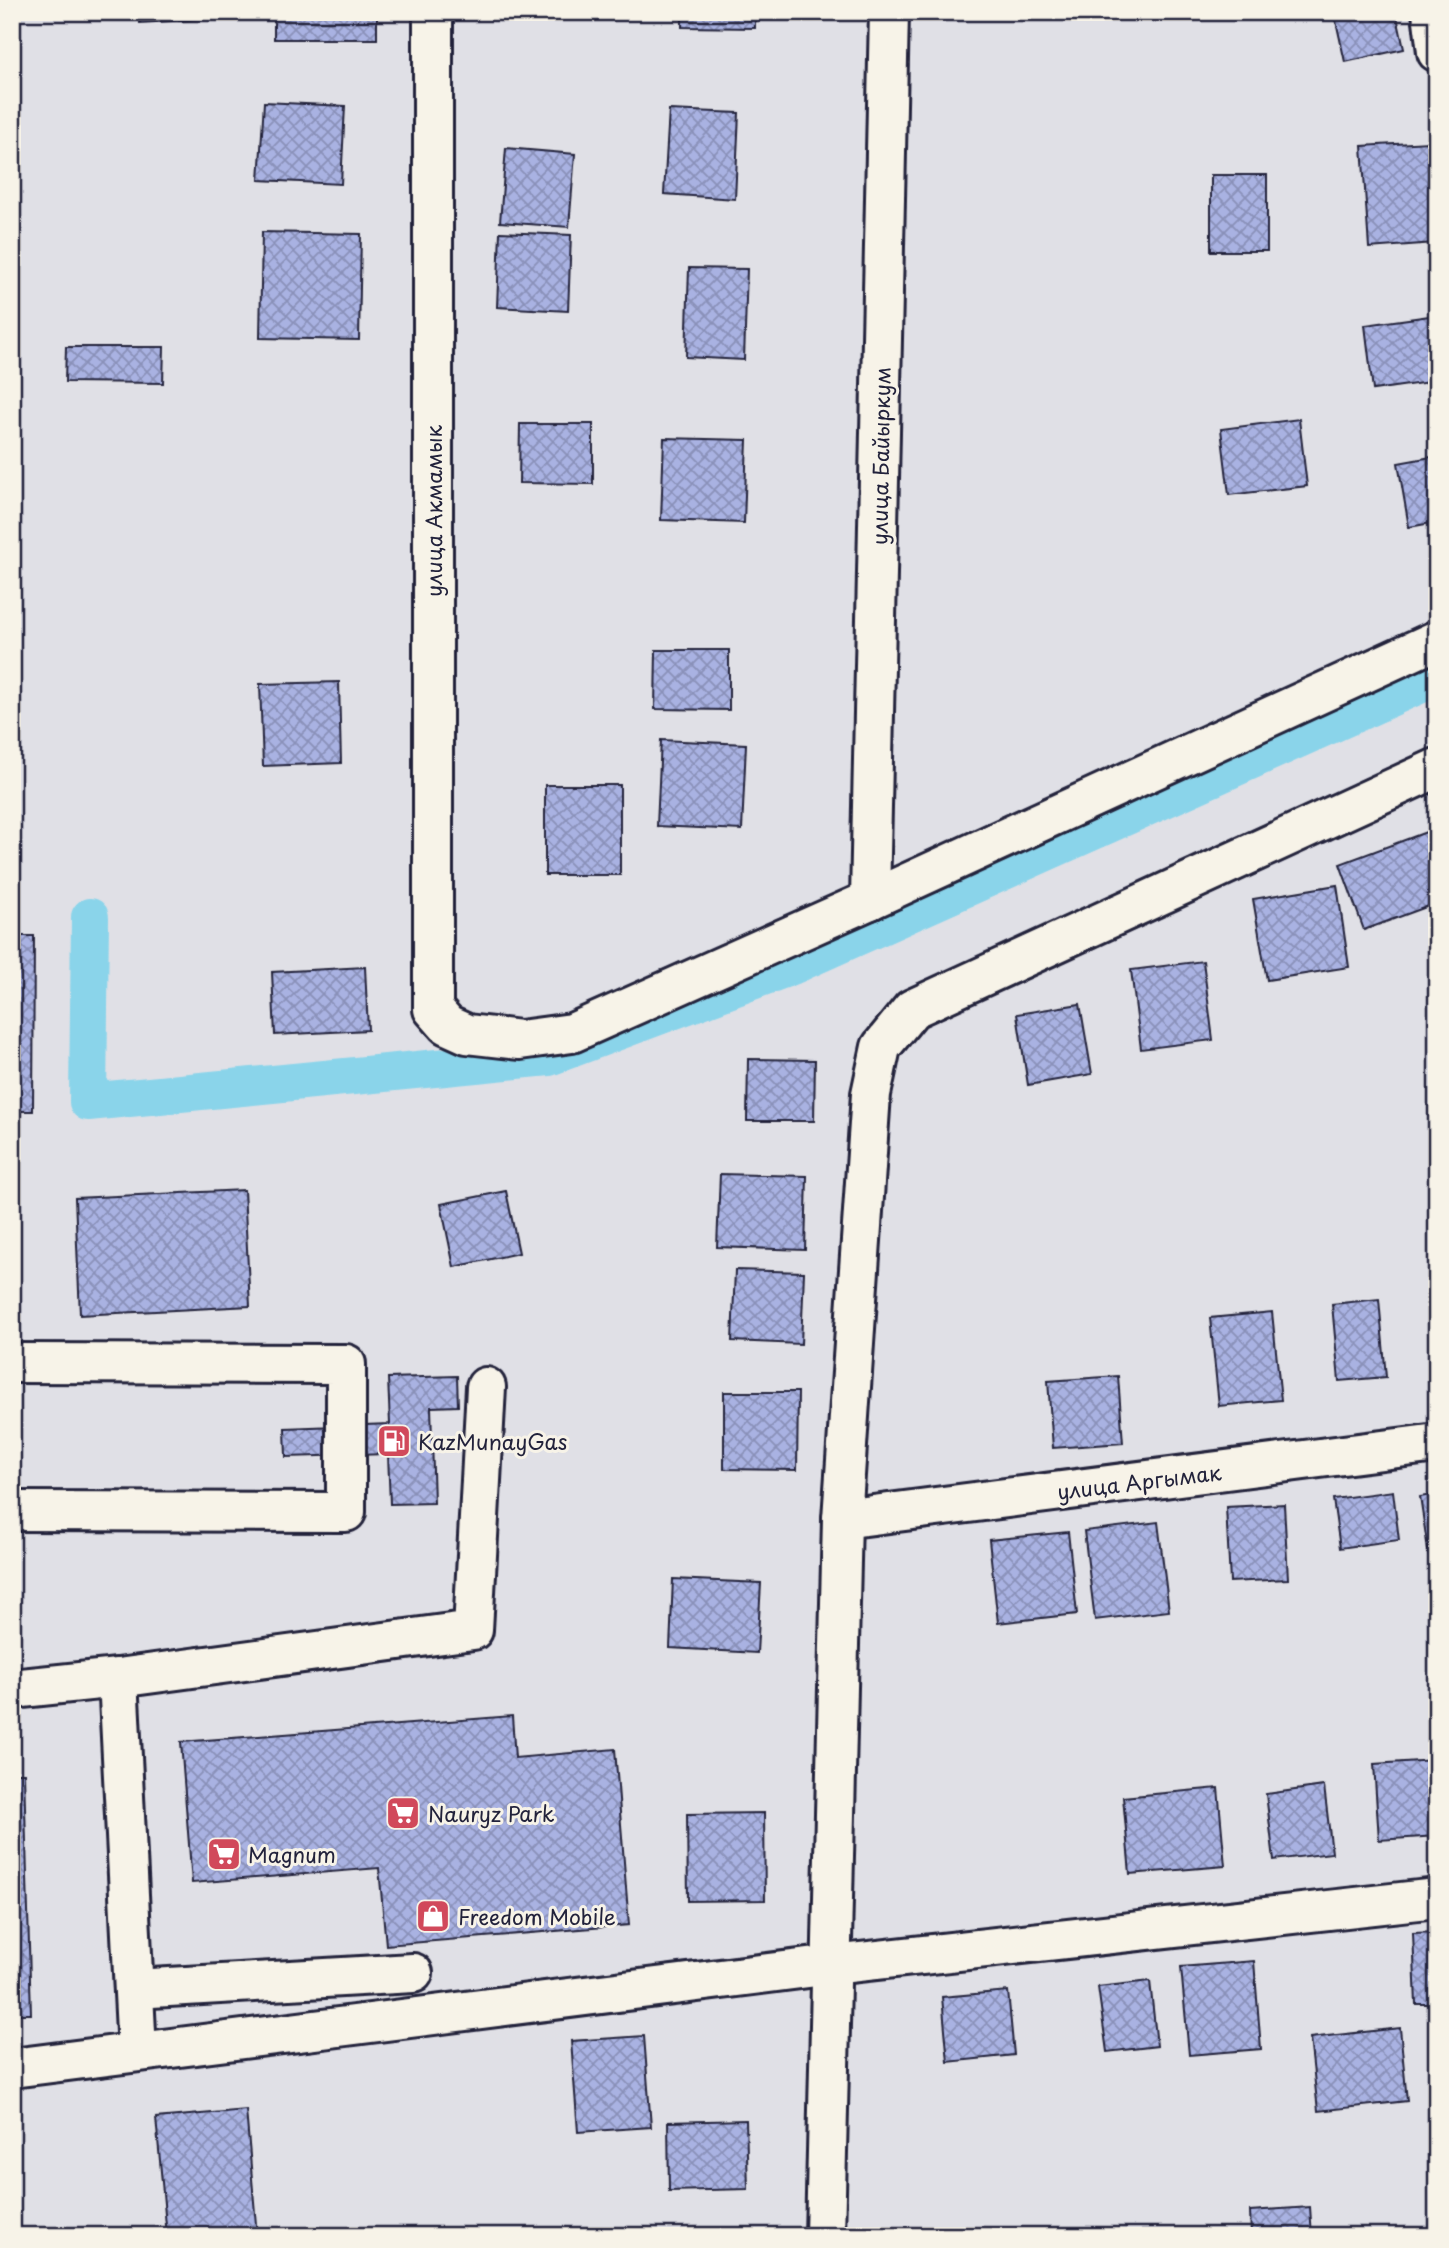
<svg xmlns="http://www.w3.org/2000/svg" width="1449" height="2248" viewBox="0 0 1449 2248" font-family="'Playpen Sans',sans-serif">
  <defs>
    <pattern id="building-cross-hatch" width="8" height="8" patternUnits="userSpaceOnUse" patternTransform="scale(1.75)"><rect width="8" height="8" fill="#a9b2e2"/><path d="M0 0l8 8M0 8l8-8" fill="none" stroke="#8990b8"/></pattern>
  </defs>
  <rect width="100%" height="100%" fill="#e0e0e6"/>
  <filter id="ink" filterUnits="userSpaceOnUse"><feTurbulence type="fractalNoise" baseFrequency=".0143" numOctaves="2"/><feDisplacementMap in="SourceGraphic" scale="14" xChannelSelector="R" yChannelSelector="G"/><feConvolveMatrix kernelMatrix="1 2 1 2 8 2 1 2 1" color-interpolation-filters="sRGB"/></filter>
  <g filter="url(#ink)">
    <g fill="none" stroke-linecap="round" stroke-linejoin="round">
      <polyline stroke="#8ad4ea" stroke-width="38" points="90,917 88,1102 549,1057 792,966 1437,677"/>
    </g>
    <g fill="url(#building-cross-hatch)" stroke="#22223b" stroke-width="2">
      <polygon points="140,12 237,12 237,17 140,23"/>
      <rect x="274" y="12" width="103" height="27"/>
      <polygon points="682,12 755,12 755,28 682,27"/>
      <polygon points="1334,12 1396,12 1404,49 1345,62"/>
      <polygon points="264,102 345,106 341,184 259,180"/>
      <polygon points="669,110 739,113 735,199 664,194"/>
      <polygon points="1428,142 1435,243 1369,248 1362,146"/>
      <polygon points="506,148 575,154 569,227 500,222"/>
      <rect x="1211" y="175" width="56" height="76"/>
      <polygon points="262,232 361,234 359,340 260,338"/>
      <polygon points="500,232 571,235 568,311 497,307"/>
      <polygon points="689,268 747,269 744,360 686,357"/>
      <polygon points="1437,315 1437,381 1373,390 1365,325"/>
      <polygon points="66,347 164,347 163,383 65,382"/>
      <polygon points="1299,419 1307,486 1229,495 1221,429"/>
      <polygon points="520,424 593,424 593,484 519,483"/>
      <polygon points="664,438 747,440 744,523 661,520"/>
      <polygon points="1437,456 1437,522 1409,527 1398,463"/>
      <polygon points="656,650 729,650 729,710 655,709"/>
      <polygon points="339,682 341,763 263,766 260,684"/>
      <polygon points="661,740 746,744 742,830 657,826"/>
      <rect x="545" y="785" width="75" height="90"/>
      <polygon points="1437,828 1437,903 1364,930 1340,864"/>
      <polygon points="1337,885 1349,967 1267,980 1253,899"/>
      <polygon points="12,936 34,936 33,1111 12,1111"/>
      <polygon points="1203,961 1213,1040 1141,1049 1131,970"/>
      <polygon points="365,967 368,1030 275,1035 272,972"/>
      <polygon points="1080,1004 1092,1074 1028,1085 1017,1014"/>
      <polygon points="748,1059 815,1060 814,1121 747,1121"/>
      <polygon points="720,1174 807,1176 805,1250 717,1247"/>
      <polygon points="244,1190 250,1306 80,1315 75,1198"/>
      <polygon points="506,1191 519,1253 454,1267 441,1204"/>
      <polygon points="735,1270 804,1272 801,1344 732,1341"/>
      <polygon points="1379,1299 1386,1377 1339,1381 1332,1304"/>
      <polygon points="1272,1312 1281,1400 1219,1406 1210,1318"/>
      <polygon points="457,1376 458,1406 431,1407 434,1503 390,1504 388,1454 286,1457 285,1428 390,1424 388,1378"/>
      <polygon points="1118,1376 1123,1443 1053,1448 1048,1381"/>
      <polygon points="724,1392 798,1392 797,1470 724,1469"/>
      <polygon points="1393,1491 1399,1540 1340,1548 1333,1499"/>
      <polygon points="1437,1494 1437,1555 1429,1556 1420,1497"/>
      <polygon points="1284,1504 1288,1579 1230,1582 1226,1507"/>
      <polygon points="1158,1522 1169,1611 1095,1620 1084,1531"/>
      <polygon points="1068,1532 1077,1614 998,1623 989,1540"/>
      <polygon points="673,1579 761,1583 757,1653 670,1648"/>
      <polygon points="512,1716 515,1758 615,1749 629,1925 386,1945 379,1868 192,1883 181,1742"/>
      <polygon points="1434,1760 1437,1836 1379,1840 1374,1764"/>
      <polygon points="12,1773 24,1773 31,2014 12,2014"/>
      <polygon points="1324,1786 1332,1853 1274,1860 1266,1794"/>
      <polygon points="1218,1788 1225,1866 1130,1874 1123,1797"/>
      <polygon points="764,1813 765,1900 688,1901 687,1814"/>
      <polygon points="1437,1932 1437,2004 1416,2004 1413,1933"/>
      <polygon points="1254,1961 1261,2049 1189,2055 1181,1967"/>
      <polygon points="1150,1981 1157,2046 1107,2052 1098,1987"/>
      <polygon points="1008,1991 1014,2055 948,2062 942,1997"/>
      <polygon points="1400,2028 1407,2101 1318,2111 1310,2038"/>
      <polygon points="644,2036 651,2127 578,2132 571,2041"/>
      <polygon points="246,2110 257,2236 167,2236 156,2118"/>
      <polygon points="746,2120 748,2189 669,2191 668,2122"/>
      <polygon points="1310,2207 1312,2236 1251,2236 1250,2211"/>
      <polygon points="1430,2228 1431,2236 1364,2236 1364,2235"/>
    </g>
    <g fill="none" stroke-linecap="round" stroke-linejoin="round">
      <g stroke="#22223b" stroke-width="44">
        <g id="minor">
          <polyline points="433,12 433,1009 447,1025 467,1034 520,1040 572,1033 870,900 1437,640"/>
          <polyline points="1432,12 1437,52"/>
          <polyline points="870,900 889,12"/>
          <polyline points="12,1363 346,1364 346,1512 12,1511"/>
          <polyline points="842,1519 1437,1443"/>
          <polyline points="118,1678 473,1630 486,1387"/>
          <polyline points="12,1689 118,1678 137,2052"/>
          <polyline points="134,1989 413,1973"/>
          <polyline points="12,2068 832,1965 1437,1898"/>
          <polyline points="825,2236 842,1519 871,1094 881,1047 912,1009 1437,768"/>
        </g>
      </g>
      <use href="#minor" stroke="#f7f3e8" stroke-width="38"/>
    </g>
  </g>
  <defs>
    <g id="fuel-square" transform="scale(1.75)"><rect x="-9" y="-9" width="18" height="18" rx="4" fill="#d1495b" stroke="#f7f3e8"/><path d="M-5.5-6h7V0h2V4h1.3V-2.5L3-4.5l.8-.8L6-3V5H2.5V1h-1V6h-7ZM-4.2-4.7v3.2H.2V-4.7Z" fill="#fff"/></g>
    <g id="supermarket-square" transform="scale(1.75)"><rect x="-9" y="-9" width="18" height="18" rx="4" fill="#d1495b" stroke="#f7f3e8"/><path d="M-6-5.5h2.5l.6 2H6L4.5 2H-2.5L-4.4-4H-6ZM-1.5 3.2a1.3 1.3 0 1 0 .1 0ZM3 3.2a1.3 1.3 0 1 0 .1 0Z" fill="#fff"/></g>
    <g id="shop-square" transform="scale(1.75)"><rect x="-9" y="-9" width="18" height="18" rx="4" fill="#d1495b" stroke="#f7f3e8"/><path d="M-5-2.5h2.3a2.7 3.5 0 0 1 5.4 0H5L5.5 6h-11ZM-1.5-2.5h3a1.5 2.3 0 0 0-3 0Z" fill="#fff"/></g>
  </defs>
  <g fill-rule="evenodd">
    <use href="#fuel-square" x="394" y="1441"/>
    <use href="#supermarket-square" x="403" y="1813"/>
    <use href="#supermarket-square" x="224" y="1854"/>
    <use href="#shop-square" x="433" y="1916"/>
  </g>
  <g text-anchor="middle" dominant-baseline="central" stroke-width="6" stroke-linejoin="round" paint-order="stroke">
    <g font-size="21" fill="#22223b" stroke="#f7f3e8">
      <text transform="translate(880 456) rotate(-89)">улица Байыркум</text>
      <text transform="translate(433 511) rotate(-90)">улица Акмамык</text>
      <text transform="translate(1139 1481) rotate(-7)">улица Аргымак</text>
    </g>
    <g font-size="21" fill="#22223b" stroke="#f7f3e8" text-anchor="start">
      <text x="418" y="1441">KazMunayGas</text>
      <text x="428" y="1813">Nauryz Park</text>
      <text x="248" y="1854">Magnum</text>
      <text x="458" y="1916">Freedom Mobile</text>
    </g>
  </g>
  <rect width="1449" height="2248" fill="none" stroke="#f7f3e8" stroke-width="42"/>
  <rect x="21" y="21" width="1407" height="2206" fill="none" stroke="#22223b" stroke-width="2.5" filter="url(#ink)"/>
</svg>
